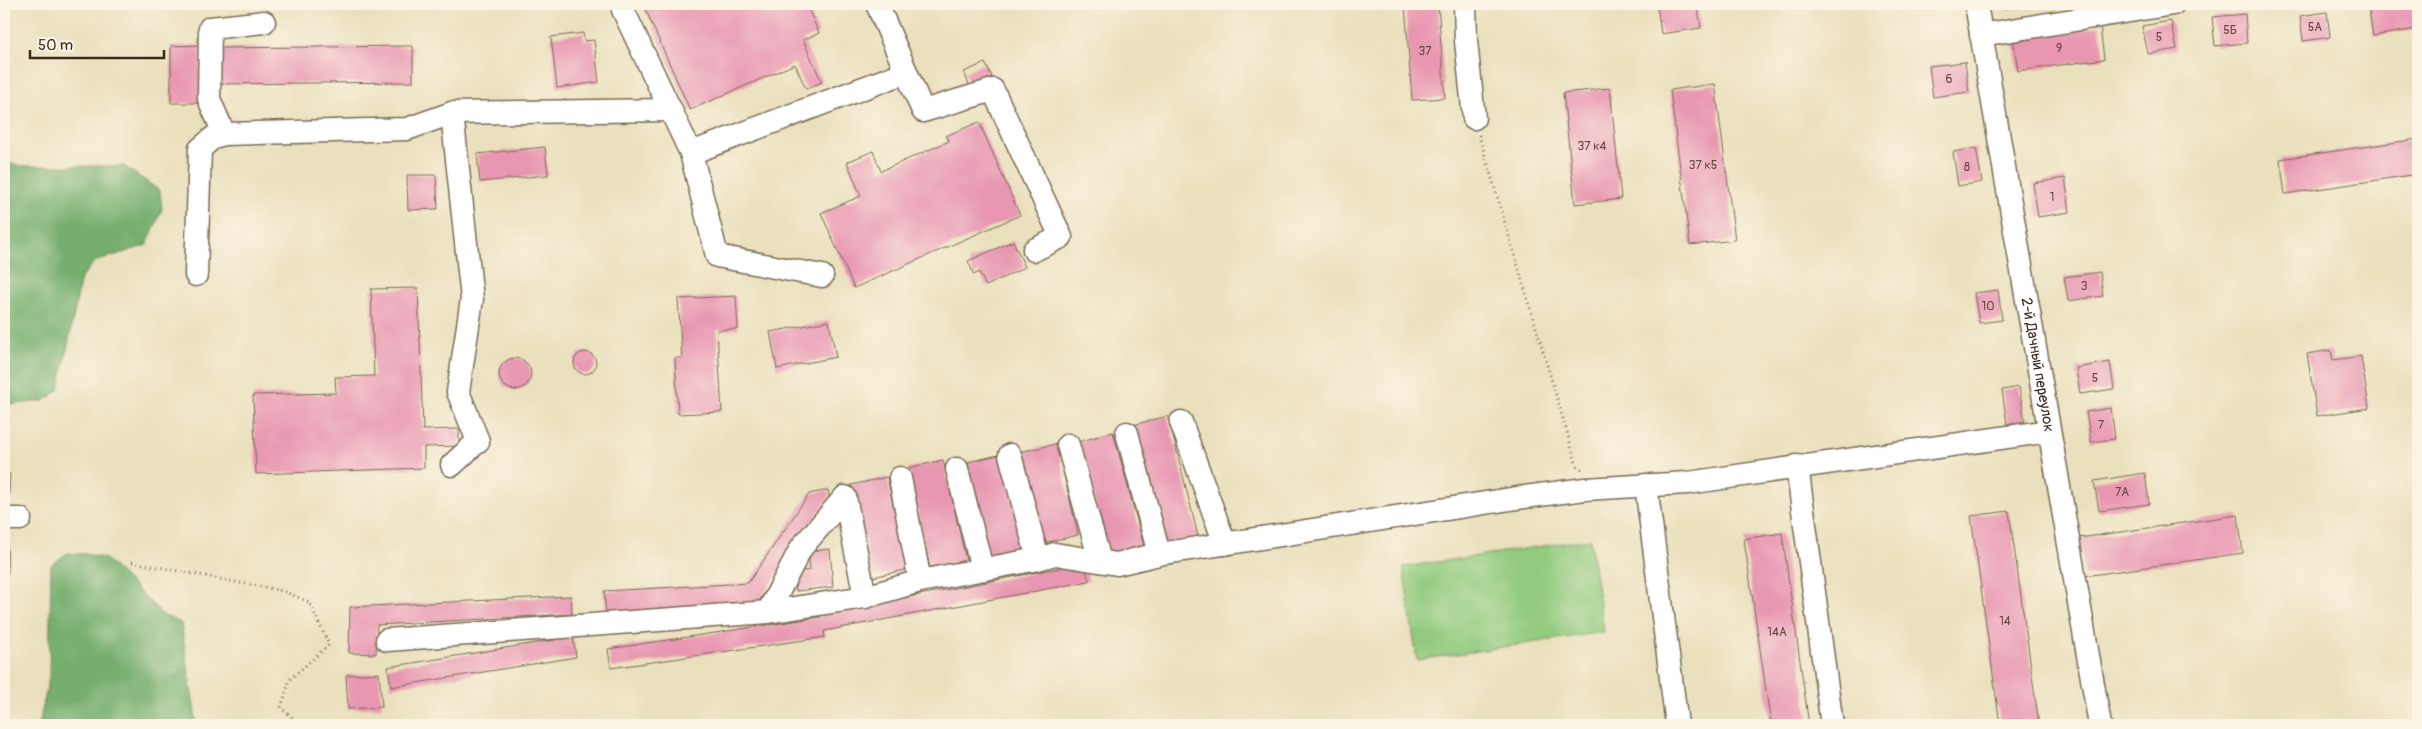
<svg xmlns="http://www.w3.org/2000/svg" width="2422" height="729" viewBox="0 0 2422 729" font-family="Pangolin,sans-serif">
  <rect width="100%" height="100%" fill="#fcf5e5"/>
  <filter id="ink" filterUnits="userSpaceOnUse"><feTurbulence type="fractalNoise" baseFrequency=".02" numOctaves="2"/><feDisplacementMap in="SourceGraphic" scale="10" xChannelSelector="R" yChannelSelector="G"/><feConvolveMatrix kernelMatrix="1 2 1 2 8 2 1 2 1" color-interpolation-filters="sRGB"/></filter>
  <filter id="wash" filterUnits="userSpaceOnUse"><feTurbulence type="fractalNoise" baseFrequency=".0096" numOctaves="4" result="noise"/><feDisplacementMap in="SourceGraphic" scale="20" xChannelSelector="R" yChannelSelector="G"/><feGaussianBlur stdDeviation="1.12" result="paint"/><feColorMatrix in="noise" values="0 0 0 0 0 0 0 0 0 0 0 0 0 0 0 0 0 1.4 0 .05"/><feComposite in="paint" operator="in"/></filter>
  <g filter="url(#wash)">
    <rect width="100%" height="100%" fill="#eae0bd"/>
    <polygon fill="#91ca7e" stroke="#667a4e" points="1590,539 1604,632 1417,660 1403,567"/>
    <g fill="#74ae6d" stroke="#586c46">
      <polygon points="4,162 23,166 124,166 160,191 162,209 147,245 94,262 81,278 59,390 44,401 6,405 4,405"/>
      <polygon points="67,553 86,554 106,559 163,615 181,623 197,725 39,725 49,677 51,565"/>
    </g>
    <g id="blocks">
      <g fill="#e896b1">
        <rect x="122" y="4" width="39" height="2"/>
        <polygon points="643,4 787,4 790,9 806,4 819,33 803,40 822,82 806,89 795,64 690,110"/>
        <polygon points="1405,4 1438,4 1445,98 1412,100"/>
        <polygon points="1657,4 1697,4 1701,28 1661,34"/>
        <polygon points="2002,4 2027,4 2027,5 2003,9"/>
        <polygon points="2368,4 2413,4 2417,29 2373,36"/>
        <polygon points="2327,12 2330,37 2303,41 2300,16"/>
        <polygon points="2245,14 2247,43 2215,46 2212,17"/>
        <polygon points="2171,21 2177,49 2148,54 2142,26"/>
        <polygon points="2100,26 2104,59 2018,71 2013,37"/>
        <polygon points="583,33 584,41 594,40 599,82 557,88 551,37"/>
        <polygon points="200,45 201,103 171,103 171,46"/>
        <polygon points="413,46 413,82 215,84 215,48"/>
        <polygon points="1965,62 1969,92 1933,97 1929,66"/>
        <polygon points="985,63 992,77 970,87 964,72"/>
        <polygon points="1715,84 1735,240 1690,245 1670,90"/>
        <polygon points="1610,88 1621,199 1575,204 1563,93"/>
        <polygon points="979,122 1020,215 854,288 821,213 861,196 847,162 873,151 881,171 949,141 946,136"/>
        <polygon points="2418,139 2418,174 2285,194 2280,159"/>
        <polygon points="545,147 548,175 480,182 477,154"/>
        <polygon points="1976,148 1982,182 1958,186 1953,152"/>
        <polygon points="407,175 436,175 438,209 408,210"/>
        <polygon points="2065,178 2070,212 2038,217 2033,183"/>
        <polygon points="1013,241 1025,267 986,286 979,272 974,275 968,261"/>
        <polygon points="2100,272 2103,296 2068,301 2064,277"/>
        <polygon points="418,288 423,430 459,429 459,446 424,447 424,468 256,474 253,395 336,393 335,377 374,376 371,289"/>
        <polygon points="1998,290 2002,320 1979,323 1974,293"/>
        <polygon points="736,296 738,329 717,330 722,412 678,414 675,358 682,358 678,299"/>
        <polygon points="829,321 836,357 777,369 770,332"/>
        <polygon points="2331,350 2333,360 2361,356 2369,408 2317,416 2307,354"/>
        <circle cx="585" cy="363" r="11"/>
        <circle cx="515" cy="374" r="16"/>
        <polygon points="2110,362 2114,389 2080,394 2076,368"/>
        <polygon points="2019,387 2025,421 2007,424 2002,390"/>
        <polygon points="2111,408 2115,439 2091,442 2086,412"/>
        <polygon points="1168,416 1198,536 1163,544 1133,425"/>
        <polygon points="1113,432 1144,546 1109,556 1078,442"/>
        <polygon points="1057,444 1078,535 1039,544 1019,452"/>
        <polygon points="1003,454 1024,554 988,561 968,462"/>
        <polygon points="943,460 966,560 930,568 908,468"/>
        <polygon points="2145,473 2149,504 2099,511 2094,481"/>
        <polygon points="4,474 10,474 9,494 4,494"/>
        <polygon points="887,477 909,569 873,577 851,485"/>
        <polygon points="828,490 829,497 754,608 606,615 604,591 748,583 809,494"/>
        <polygon points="2009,511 2039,725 2000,725 1971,516"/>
        <polygon points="2238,515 2243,553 2085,576 2079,538"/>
        <polygon points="1782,533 1809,725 1771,725 1744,539"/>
        <polygon points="4,541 7,541 8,573 4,574"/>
        <polygon points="830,549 833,587 796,591 794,572 810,570 808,551"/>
        <polygon points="1085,563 1089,581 824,631 825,637 611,668 608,649 821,617 821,614"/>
        <polygon points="571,596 572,614 377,625 376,654 349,653 350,607"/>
        <polygon points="573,637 576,657 391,687 388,667"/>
        <polygon points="379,673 382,707 348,709 346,675"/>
      </g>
    </g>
  </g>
  <g filter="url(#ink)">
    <use href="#blocks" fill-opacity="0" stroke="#786a56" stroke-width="1"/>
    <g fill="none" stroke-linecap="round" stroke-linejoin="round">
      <g stroke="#786a56" stroke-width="25">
        <g id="minor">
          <polyline points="877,4 923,111 993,90 1061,237 1034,250"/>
          <polyline points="1465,4 1466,41 1474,118"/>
          <path id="s1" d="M1976,4L2100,725"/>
          <polyline points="623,10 691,153 906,72"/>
          <polyline points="264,22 210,28 209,99 224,134 407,129 452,113 671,110"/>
          <polyline points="1981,35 2173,4"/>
          <polyline points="452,113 472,299 458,392 478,441 452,465"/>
          <polyline points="691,153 717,256 822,276"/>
          <polyline points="196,275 200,149 214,137 224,134"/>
          <polyline points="1181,422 1225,544"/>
          <polyline points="1127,433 1159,554"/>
          <polyline points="1068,445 1100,561"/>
          <polyline points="1010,455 1038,559"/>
          <polyline points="1797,466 1832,725"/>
          <polyline points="957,469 982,569"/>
          <polyline points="900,478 920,581"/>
          <polyline points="1646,485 1677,725"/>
          <polyline points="4,519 20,519"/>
          <polyline points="768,612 801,548 845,497 865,597"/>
          <polyline points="387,640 768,612 865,597 920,581 1038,559 1055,554 1117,564 1159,554 1517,498 1585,489 1688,483 2049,431"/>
        </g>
      </g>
      <g stroke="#786a56" stroke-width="3" stroke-dasharray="1 4" stroke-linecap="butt">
        <polyline points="1479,135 1577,466 1582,469"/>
        <polyline points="132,562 283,591 309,602 329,645 290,679 281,708 301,725"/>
      </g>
      <use href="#minor" stroke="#fff" stroke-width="22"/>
    </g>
  </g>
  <g text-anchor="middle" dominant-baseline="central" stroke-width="5" stroke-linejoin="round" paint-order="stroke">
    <g font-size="12" fill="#664543">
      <text x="2315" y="27">5А</text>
      <text x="2230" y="30">5Б</text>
      <text x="2159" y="37">5</text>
      <text x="2059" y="48">9</text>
      <text x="1425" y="51">37</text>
      <text x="1949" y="79">6</text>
      <text x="1592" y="146">37 к4</text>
      <text x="1703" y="165">37 к5</text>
      <text x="1967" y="167">8</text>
      <text x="2052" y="197">1</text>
      <text x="2084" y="286">3</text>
      <text x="1988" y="306">10</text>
      <text x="2095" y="378">5</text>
      <text x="2101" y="425">7</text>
      <text x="2122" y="492">7А</text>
      <text x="2005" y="621">14</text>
      <text x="1777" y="632">14А</text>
    </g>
    <g font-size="15" fill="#3b2a1e" stroke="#fcf5e5">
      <text stroke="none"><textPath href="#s1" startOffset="366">2-й Дачный переулок</textPath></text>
    </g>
  </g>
  <rect width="2422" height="729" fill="none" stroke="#fcf5e5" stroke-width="20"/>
  <path d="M30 50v8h134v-8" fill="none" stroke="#3b2a1e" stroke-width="2.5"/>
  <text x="38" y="50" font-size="15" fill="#3b2a1e" stroke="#fcf5e5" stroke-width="4" paint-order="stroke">50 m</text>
</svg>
